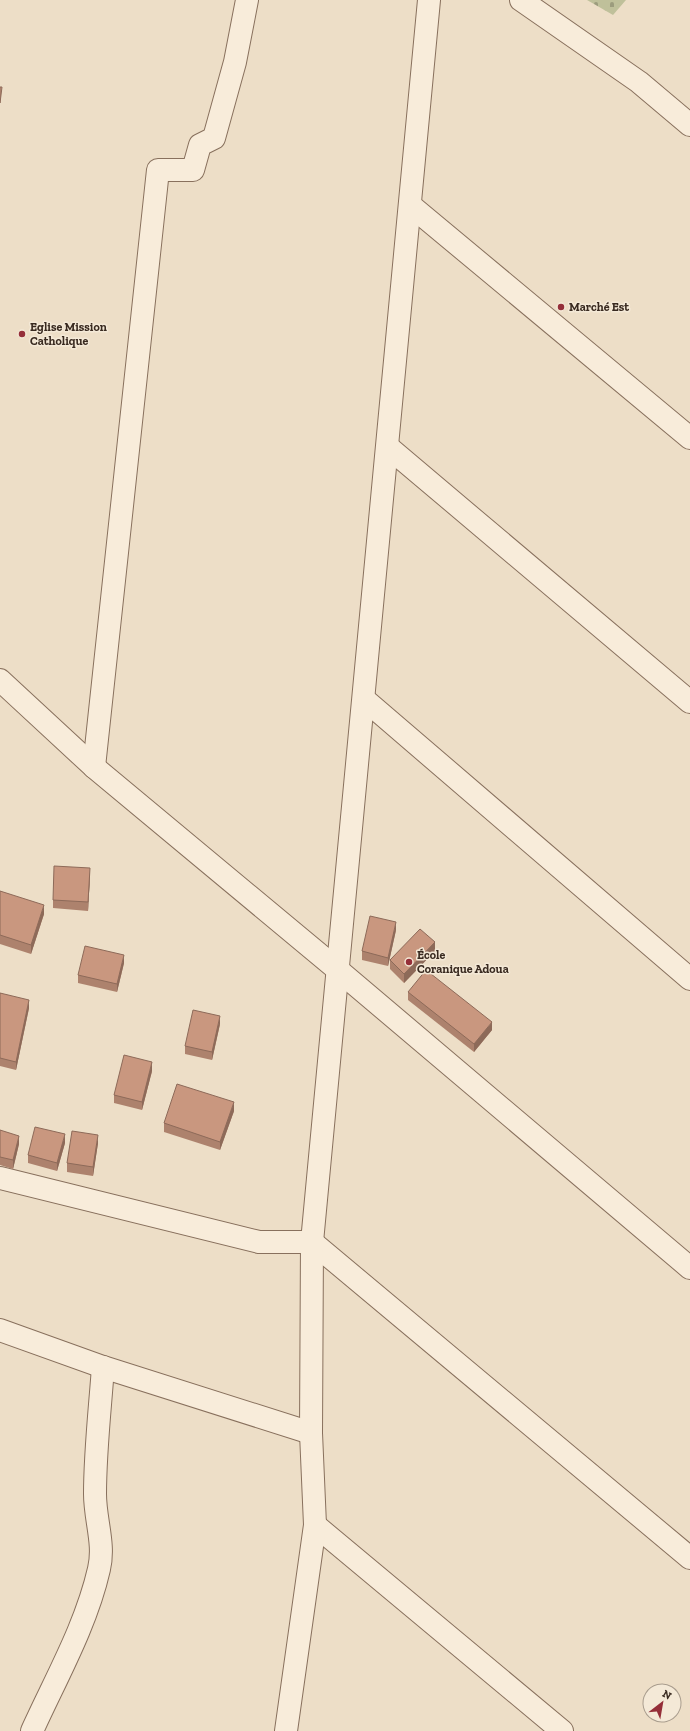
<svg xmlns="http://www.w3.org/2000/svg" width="690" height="1731" viewBox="0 0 690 1731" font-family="'Zilla Slab',serif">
  <defs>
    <pattern id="cemetery-stones" width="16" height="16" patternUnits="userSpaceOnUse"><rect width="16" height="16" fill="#bfc09a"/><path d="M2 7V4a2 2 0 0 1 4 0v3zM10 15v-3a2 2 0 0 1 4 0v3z" fill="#9c9c7d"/></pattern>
  </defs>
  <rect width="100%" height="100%" fill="#eddec7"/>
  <polygon fill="url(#cemetery-stones)" points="587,0 626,0 613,15"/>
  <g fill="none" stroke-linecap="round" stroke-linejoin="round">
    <g stroke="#88705d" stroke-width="24">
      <g id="street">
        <polyline points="521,0 639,82 690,125"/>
        <polyline points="410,205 690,438"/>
        <polyline points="388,447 690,702"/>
        <polyline points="0,680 94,767 338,970 690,1268"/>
        <polyline points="364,699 690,979"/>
        <polyline points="94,767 158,170 193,170 200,145 214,138 235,62 247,0"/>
        <polyline points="0,1178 259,1242 312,1242 690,1558"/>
        <polyline points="0,1330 103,1367 311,1433"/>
        <polyline points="315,1525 562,1731"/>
        <path d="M32,1731C56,1678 86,1626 99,1569C105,1544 95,1520 95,1494C95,1452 100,1409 103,1367"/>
        <polyline points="286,1731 315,1525 311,1433 312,1242 429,0"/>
      </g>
    </g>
    <use href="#street" stroke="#f8ecda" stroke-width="22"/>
  </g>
  <g fill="#ad826d">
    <polygon points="90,876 88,911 53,908 53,900"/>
    <polygon points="0,891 44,914 31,954 0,944"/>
    <polygon points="396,930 388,966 362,960 362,951"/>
    <polygon points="435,951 404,983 390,969 390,960"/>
    <polygon points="124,963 117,992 78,983 78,975"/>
    <polygon points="408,992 492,1030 474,1052 408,1000"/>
    <polygon points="0,993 29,1008 16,1070 0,1066"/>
    <polygon points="220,1024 212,1060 185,1054 185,1046"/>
    <polygon points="152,1071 142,1110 114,1103 114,1095"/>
    <polygon points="234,1111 220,1150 164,1132 164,1123"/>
    <polygon points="0,1130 19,1144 13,1169 0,1165"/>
    <polygon points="65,1143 57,1171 28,1163 28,1155"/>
    <polygon points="98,1143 93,1176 67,1172 67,1163"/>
  </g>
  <g fill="#8d6a59">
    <polygon points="90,868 90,876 88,911 88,902"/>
    <polygon points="44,905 44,914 31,954 31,945"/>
    <polygon points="396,922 396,930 388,966 388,958"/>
    <polygon points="435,942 435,951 404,983 404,974"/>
    <polygon points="124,955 124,963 117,992 117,984"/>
    <polygon points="29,1000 29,1008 16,1070 16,1062"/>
    <polygon points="220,1016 220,1024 212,1060 212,1052"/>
    <polygon points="492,1022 492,1030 474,1052 474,1044"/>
    <polygon points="152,1062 152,1071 142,1110 142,1102"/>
    <polygon points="234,1102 234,1111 220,1150 220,1142"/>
    <polygon points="65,1134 65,1143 57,1171 57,1163"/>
    <polygon points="98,1135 98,1143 93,1176 93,1167"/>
    <polygon points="19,1136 19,1144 13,1169 13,1160"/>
  </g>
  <g fill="#c9977f" stroke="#8d6a59">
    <polygon points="0,87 2,87 0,103"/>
    <polygon points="54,866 90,868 88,902 53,900"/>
    <polygon points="0,891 44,905 31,945 0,935"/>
    <polygon points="370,916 396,922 388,958 362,951"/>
    <polygon points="420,929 435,942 404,974 390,960"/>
    <polygon points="85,946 124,955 117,984 78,975"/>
    <polygon points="426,970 492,1022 474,1044 408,992"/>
    <polygon points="0,993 29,1000 16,1062 0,1058"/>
    <polygon points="193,1010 220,1016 212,1052 185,1046"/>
    <polygon points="124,1055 152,1062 142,1102 114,1095"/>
    <polygon points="177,1084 234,1102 220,1142 164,1123"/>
    <polygon points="35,1127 65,1134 57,1163 28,1155"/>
    <polygon points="0,1130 19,1136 13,1160 0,1157"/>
    <polygon points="72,1131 98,1135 93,1167 67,1163"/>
  </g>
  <g fill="#952f39" stroke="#f4e9d7" stroke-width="1.5">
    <circle cx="561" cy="307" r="4"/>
    <circle cx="22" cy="334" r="4"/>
    <circle cx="409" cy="962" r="4"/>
  </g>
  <g text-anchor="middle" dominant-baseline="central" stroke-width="3" stroke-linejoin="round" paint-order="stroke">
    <g font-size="12" font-weight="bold" fill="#392a20" stroke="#f4e9d7" text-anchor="start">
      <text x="569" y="307">Marché Est</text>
      <text x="30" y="327">Eglise Mission<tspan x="30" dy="14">Catholique</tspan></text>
      <text x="417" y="955">École<tspan x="417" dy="14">Coranique Adoua</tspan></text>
    </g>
  </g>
  <g transform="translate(662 1703) rotate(31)"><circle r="19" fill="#f4e9d7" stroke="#a99d8e"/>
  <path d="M0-3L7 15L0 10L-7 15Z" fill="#952f39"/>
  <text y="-6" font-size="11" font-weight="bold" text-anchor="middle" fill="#392a20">N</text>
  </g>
</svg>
